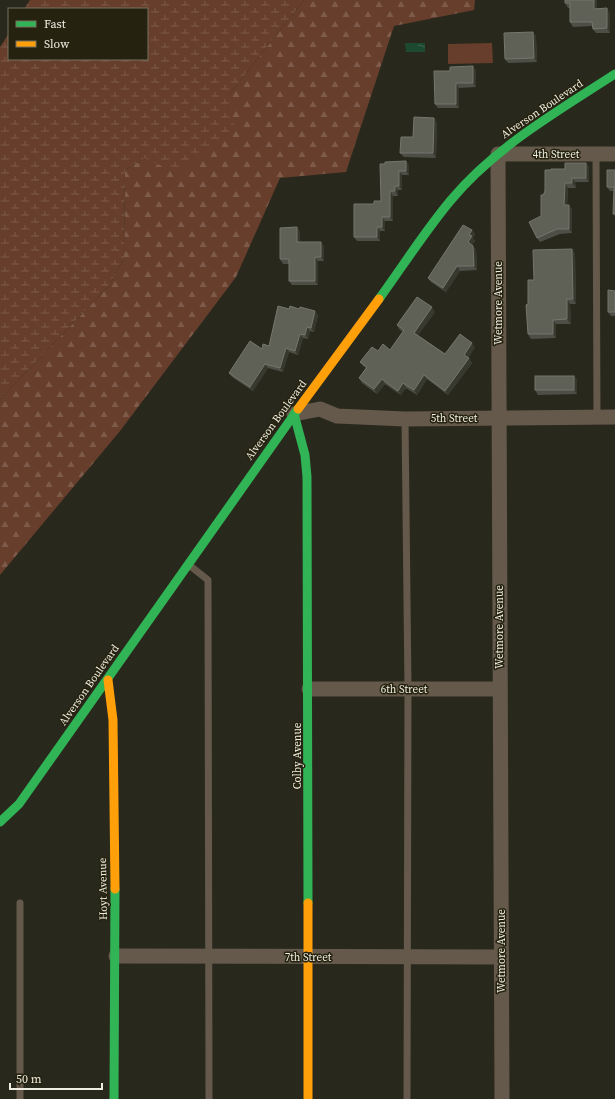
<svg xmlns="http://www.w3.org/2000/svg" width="615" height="1099" viewBox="0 0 615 1099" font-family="'Source Serif 4',serif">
  <defs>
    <pattern id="forest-firs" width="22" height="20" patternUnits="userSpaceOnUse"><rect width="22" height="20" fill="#673e2b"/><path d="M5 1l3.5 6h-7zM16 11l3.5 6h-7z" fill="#7d5a49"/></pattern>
    <pattern id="wetland-marsh" width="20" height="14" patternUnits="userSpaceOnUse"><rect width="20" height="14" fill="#673e2b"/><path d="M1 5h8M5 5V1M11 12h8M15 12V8" fill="none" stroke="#7d5a49"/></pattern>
    <pattern id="water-ripples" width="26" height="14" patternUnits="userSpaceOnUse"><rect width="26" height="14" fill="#1d4930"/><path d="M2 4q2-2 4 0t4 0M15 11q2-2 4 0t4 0" fill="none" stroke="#3e644e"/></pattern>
  </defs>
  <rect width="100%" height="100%" fill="#29281d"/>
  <polygon fill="url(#forest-firs)" points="304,0 475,0 474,10 394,26 346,172 280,178 236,277 120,431 0,575 0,399 109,286 124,258 125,170 145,158 229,95"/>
  <polygon fill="url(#wetland-marsh)" points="30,0 304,0 229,95 235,131 176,173 145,158 125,170 124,258 109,286 0,399 0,47 9,33 9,59 147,59 147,9 24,9"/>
  <polygon fill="#673e2b" points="492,43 493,63 448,64 448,44"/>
  <polygon fill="url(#water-ripples)" points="405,43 425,43 425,52 406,52"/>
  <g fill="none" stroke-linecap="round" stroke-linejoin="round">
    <g stroke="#64594a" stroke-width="7">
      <polyline points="596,154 597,418"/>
      <polyline points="405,419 408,689 407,1099"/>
      <polyline points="189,565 208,580 209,1099"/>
      <polyline points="20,1099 20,903"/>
    </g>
    <g stroke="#64594a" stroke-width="15">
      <polyline points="294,414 320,409 337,416 405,419 615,417"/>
      <polyline points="309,689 499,689"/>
      <polyline points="116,956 501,957"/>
      <polyline points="502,1099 498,154 615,154"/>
    </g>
    <g stroke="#30b455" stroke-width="9">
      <path d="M379,299C403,266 425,231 451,200C495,147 558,111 615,74"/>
      <polyline points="294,414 305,455 307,477 308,903"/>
      <polyline points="0,822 19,804 298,409"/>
      <polyline points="114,1099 115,889"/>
    </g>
    <g stroke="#ff9f0a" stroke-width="9">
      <polyline points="298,409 379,299"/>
      <polyline points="108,680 113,720 115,889"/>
      <polyline points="308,1099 308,903"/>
    </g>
  </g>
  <g fill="#4d4f46">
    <polygon points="565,0 597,0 597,9 610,13 610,33 596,33 593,29 592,26 573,27 570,22 570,8 568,8 565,3"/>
    <polygon points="533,32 536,37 537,62 508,63 505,59"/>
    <polygon points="473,66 476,71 476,87 459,88 459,108 438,108 435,104 450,71"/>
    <polygon points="437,122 436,158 404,157 400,153"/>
    <polygon points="406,161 409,166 409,175 402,175 402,190 398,190 398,196 393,196 393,221 385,221 385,231 380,231 380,241 357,241 354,237 374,204 381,201 385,164"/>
    <polygon points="586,163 589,167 589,182 575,182 576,188 568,188 567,205 572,209 572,233 560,234 540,242 537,238 541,216 543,195 551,170 565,169"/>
    <polygon points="615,170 615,216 613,214 614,191 610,191 607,187"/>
    <polygon points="297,227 300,232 300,242 321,242 324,247 324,261 318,261 318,285 292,285 289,281 289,264 283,264 280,259"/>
    <polygon points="472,230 475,234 473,238 475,241 472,245 476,250 477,270 460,271 446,292 431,282 428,278"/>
    <polygon points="572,249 575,254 576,304 570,304 571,324 556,324 556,338 531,339 528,334 528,304 534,280"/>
    <polygon points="615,291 615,316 611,316 608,312"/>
    <polygon points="435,312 418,335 445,354 475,347 468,358 472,363 448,395 427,379 417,395 406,388 401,395 385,384 377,394 362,383 359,378 366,368 363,366 360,362 378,351 390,350 403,332 400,330 397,325"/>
    <polygon points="318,315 314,332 310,331 308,339 303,338 298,355 289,352 283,372 268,368 253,391 232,377 229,373 262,349 269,346"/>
    <polygon points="574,376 577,380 577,394 538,395 535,390"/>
  </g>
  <g fill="#37382e">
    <polygon points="594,0 597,0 597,13 594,9"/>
    <polygon points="607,8 610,13 610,33 607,28"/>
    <polygon points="533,32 536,37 537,62 534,58"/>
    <polygon points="473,66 476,71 476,87 473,83"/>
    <polygon points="456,83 459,88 459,108 456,104"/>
    <polygon points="434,118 437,122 436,158 433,153"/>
    <polygon points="406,161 409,166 409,175 406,171"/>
    <polygon points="586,163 589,167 589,182 586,178"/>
    <polygon points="399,171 402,175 402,190 399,186"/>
    <polygon points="572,178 575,182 576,188 572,183"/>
    <polygon points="565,183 568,188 567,209 564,205"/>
    <polygon points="395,186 398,190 398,196 395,191"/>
    <polygon points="390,191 393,196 393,221 390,217"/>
    <polygon points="569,205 572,209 572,233 569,229"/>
    <polygon points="382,217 385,221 385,231 382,227"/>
    <polygon points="297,227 300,232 300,247 297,242"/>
    <polygon points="377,227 380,231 380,241 377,237"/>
    <polygon points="472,230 475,234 473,238 475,241 471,246 468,242 469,235"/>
    <polygon points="321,242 324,247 324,261 321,257"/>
    <polygon points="473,246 476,250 477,270 474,266"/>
    <polygon points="572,249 575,254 576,304 573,299"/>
    <polygon points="315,257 318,261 318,285 315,281"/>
    <polygon points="457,266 460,271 446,292 443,288"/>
    <polygon points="567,299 570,304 571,324 567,319"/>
    <polygon points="432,307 435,312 417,337 414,333"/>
    <polygon points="315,311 318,315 314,332 311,328"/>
    <polygon points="553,320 556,324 556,338 553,334"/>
    <polygon points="307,327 310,331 308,339 305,335"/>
    <polygon points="300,334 303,338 298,355 295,351"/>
    <polygon points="472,343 475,347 467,359 464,355"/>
    <polygon points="286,348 289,352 283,372 280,368"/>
    <polygon points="469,358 472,363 448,395 445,391"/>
    <polygon points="265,364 268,368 253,391 250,387"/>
    <polygon points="424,375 427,379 417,395 414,390"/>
    <polygon points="574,376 577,380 577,394 574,390"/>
    <polygon points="382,379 385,384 377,394 374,389"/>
    <polygon points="403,383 406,388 401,395 398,391"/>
  </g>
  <g fill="#5f6056" stroke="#75766c">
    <polygon points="565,0 594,0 594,9 607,8 607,28 593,29 592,22 570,22 570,3 565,3"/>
    <polygon points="533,32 534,58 505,59 504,33"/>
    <polygon points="473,66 473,83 456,83 456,104 435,104 434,71 450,71 450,67"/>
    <polygon points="414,117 434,118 433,153 400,153 401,137 413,137"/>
    <polygon points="406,161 406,171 399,171 399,186 395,186 395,191 390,191 390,217 382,217 382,227 377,227 377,237 354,237 354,204 374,204 374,201 381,201 380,164 385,164 385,162"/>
    <polygon points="565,163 586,163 586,178 572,178 572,183 565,183 564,205 569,205 569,229 557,229 537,238 529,222 541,216 541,195 543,195 545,192 545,170 551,170 551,169 565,169"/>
    <polygon points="607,170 615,170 615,214 613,214 614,187 607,187"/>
    <polygon points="463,225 472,230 469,235 472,236 468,242 473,246 474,266 457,266 443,288 428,278"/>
    <polygon points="297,227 297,242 321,242 321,257 315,257 315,281 289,281 289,259 280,259 280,228"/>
    <polygon points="572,249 573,299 567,299 567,319 553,320 553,334 528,334 526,305 528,304 528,280 534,280 533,250"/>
    <polygon points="608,290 615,291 615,312 608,312"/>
    <polygon points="417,297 432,307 414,333 445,354 460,334 472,343 464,355 469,358 445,391 424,375 414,390 403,383 398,391 382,379 374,389 359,378 367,367 360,362 372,347 378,351 383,344 390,350 404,330 397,325"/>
    <polygon points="278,306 289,309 290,306 299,309 300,307 315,311 311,328 307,327 305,335 300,334 295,351 286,348 280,368 265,364 250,387 229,373 250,341 262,349 263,344 269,346"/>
    <rect x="535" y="376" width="39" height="14"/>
  </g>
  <g text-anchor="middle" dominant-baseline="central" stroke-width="3" stroke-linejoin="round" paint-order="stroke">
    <g font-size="11" fill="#efede1" stroke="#25220f">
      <text transform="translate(542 109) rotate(-34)">Alverson Boulevard</text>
      <text x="556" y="154">4th Street</text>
      <text transform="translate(498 303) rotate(-90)">Wetmore Avenue</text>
      <text x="454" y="418">5th Street</text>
      <text transform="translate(276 420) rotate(-54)">Alverson Boulevard</text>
      <text transform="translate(499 627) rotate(-90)">Wetmore Avenue</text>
      <text transform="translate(89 685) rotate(-55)">Alverson Boulevard</text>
      <text x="404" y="689">6th Street</text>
      <text transform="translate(297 756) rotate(-90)">Colby Avenue</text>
      <text transform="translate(103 889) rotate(-91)">Hoyt Avenue</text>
      <text transform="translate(501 951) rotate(-90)">Wetmore Avenue</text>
      <text x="308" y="957">7th Street</text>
    </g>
  </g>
  <rect x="8" y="8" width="140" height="52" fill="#25220f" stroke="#767363"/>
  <rect x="16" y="21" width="20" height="6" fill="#30b455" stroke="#767363"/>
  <text x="44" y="28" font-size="12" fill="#efede1">Fast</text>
  <rect x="16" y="41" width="20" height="6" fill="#ff9f0a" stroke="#767363"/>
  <text x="44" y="48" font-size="12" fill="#efede1">Slow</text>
  <path d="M10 1083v6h92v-6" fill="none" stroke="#efede1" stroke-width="2"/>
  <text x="16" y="1083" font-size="12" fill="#efede1" stroke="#25220f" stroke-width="3" paint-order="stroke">50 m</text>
</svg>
